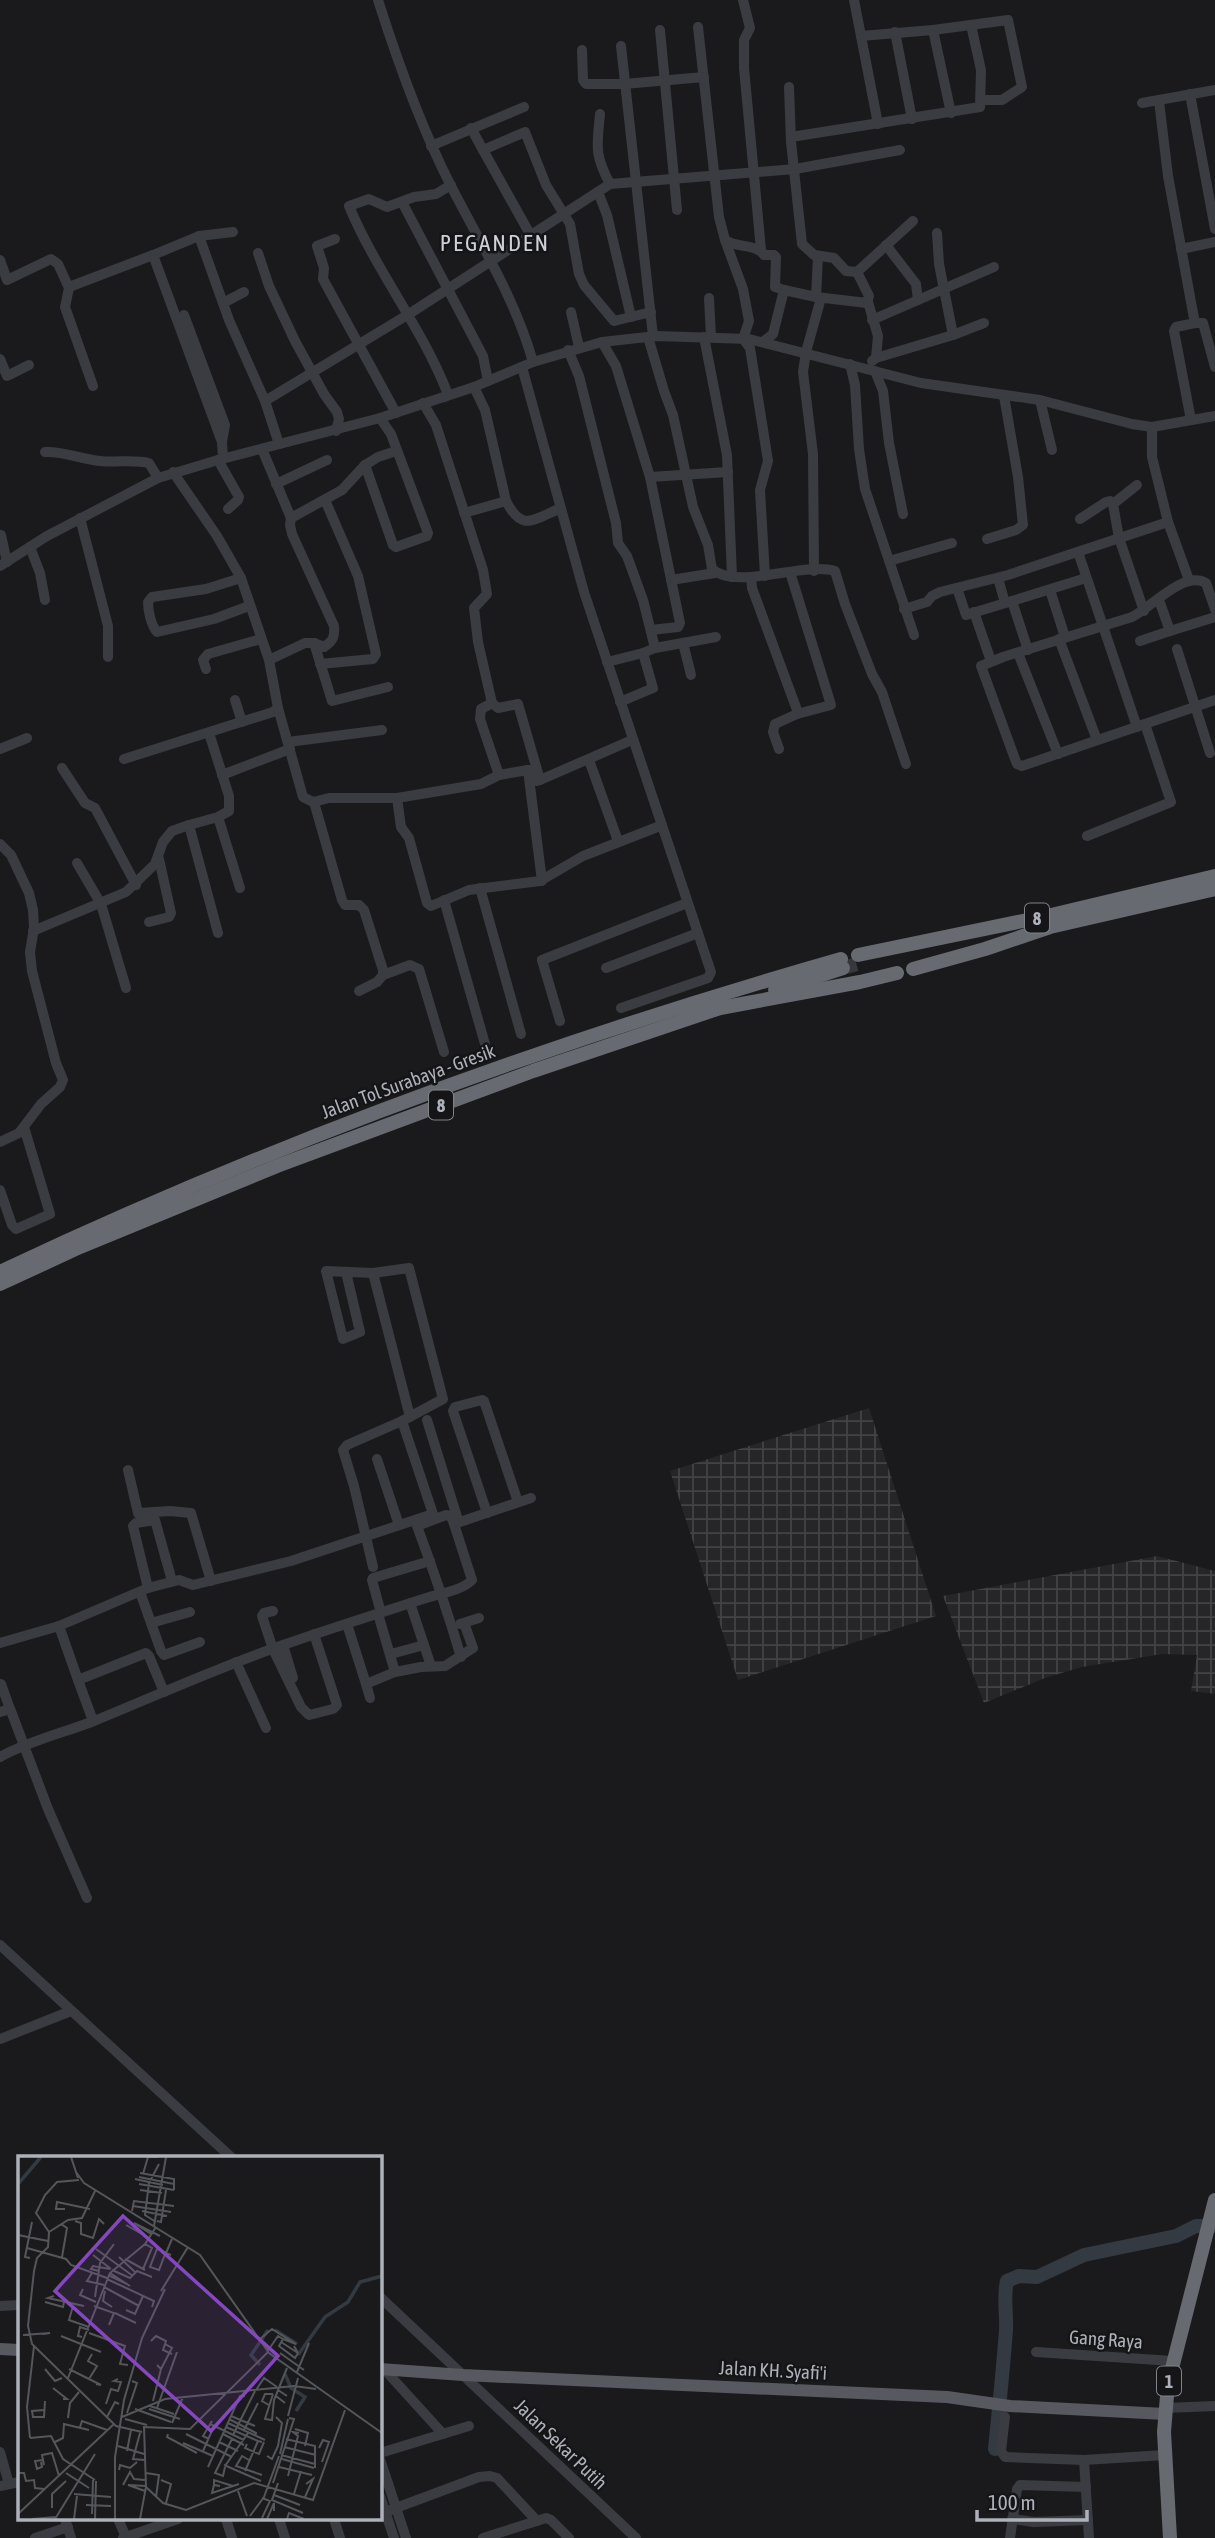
<svg xmlns="http://www.w3.org/2000/svg" width="1215" height="2538" viewBox="0 0 1215 2538" font-family="'Asap Condensed',sans-serif">
  <defs>
    <pattern id="industrial-grid" width="8" height="8" patternUnits="userSpaceOnUse" patternTransform="scale(1.75)"><rect width="8" height="8" fill="#262629"/><path d="M0 4h8M4 0v8" fill="none" stroke="#434346"/></pattern>
  </defs>
  <rect width="100%" height="100%" fill="#1a1a1c"/>
  <g fill="url(#industrial-grid)">
    <polygon points="869,1408 936,1616 738,1680 670,1471"/>
    <polygon points="1157,1556 1215,1571 1215,1694 1191,1691 1197,1655 1162,1654 1082,1667 1045,1678 984,1703 943,1596"/>
  </g>
  <g fill="none" stroke-linecap="round" stroke-linejoin="round">
    <path stroke="#333a41" stroke-width="14" d="M995,2449C999,2409 1003,2370 1006,2330C1007,2314 1003,2297 1007,2281L1019,2276L1037,2277L1084,2255L1176,2236L1196,2226H1215"/>
    <polyline stroke="#38383c" stroke-width="14" stroke-dasharray="14 7" stroke-linecap="butt" points="843,968 861,963"/>
    <g stroke="#3b3c41" stroke-width="10">
      <path d="M378,0C398,63 420,125 450,184C480,243 515,298 533,362"/>
      <polyline points="743,0 750,28 744,40 744,68 761,250"/>
      <polyline points="854,0 878,124"/>
      <polyline points="698,27 719,217 725,240 743,289 749,321 743,339 750,348 768,461 760,490 765,576"/>
      <polyline points="660,30 677,210"/>
      <polyline points="933,30 951,113"/>
      <polyline points="895,32 912,119"/>
      <polyline points="861,36 933,30 1008,20 1022,87 1002,100 981,100"/>
      <polyline points="621,46 653,336"/>
      <polyline points="582,50 583,80 586,84 624,84 704,77"/>
      <polyline points="789,87 791,142 802,244 814,255 834,258 846,271 857,272 913,221"/>
      <polyline points="1190,94 1215,229"/>
      <polyline points="1159,101 1168,176 1193,313 1195,323 1203,323 1215,367"/>
      <polyline points="1142,103 1215,90"/>
      <path d="M600,114C597,146 594,154 610,184"/>
      <polyline points="471,128 483,150"/>
      <polyline points="791,137 980,107 981,70 971,25"/>
      <polyline points="431,146 524,107"/>
      <polyline points="598,192 607,215 631,317"/>
      <polyline points="402,202 483,356 488,381"/>
      <polyline points="937,233 939,264 953,335 984,323"/>
      <polyline points="199,236 229,320 265,401 279,444"/>
      <polyline points="531,236 483,150 525,132 546,185 570,224 579,274 584,285 614,321 651,312"/>
      <polyline points="335,239 317,246 324,268 323,279 396,413"/>
      <path d="M725,240C736,248 758,244 764,255H774L776,257L775,287L784,290L773,334L764,341"/>
      <polyline points="886,245 916,284 918,300"/>
      <polyline points="1181,249 1215,242"/>
      <polyline points="258,253 269,286 295,341 324,394 337,412 339,419 336,431"/>
      <polyline points="0,260 7,280 51,259 58,264 69,288 65,307 93,386"/>
      <polyline points="69,287 153,255"/>
      <polyline points="784,290 816,297 867,303 869,296 857,272"/>
      <polyline points="816,297 818,256"/>
      <polyline points="709,298 711,337"/>
      <polyline points="868,302 878,336 876,358 872,361"/>
      <polyline points="223,303 244,292"/>
      <polyline points="571,312 579,347"/>
      <polyline points="184,315 225,425 222,442"/>
      <polyline points="872,320 994,267"/>
      <path d="M648,337L664,391L673,415L693,507L708,545L712,569C737,591 804,561 835,571L845,604L872,674L882,692L906,764"/>
      <polyline points="704,337 727,455 732,577"/>
      <polyline points="602,342 616,366 650,477 680,623 678,627 651,630"/>
      <polyline points="568,350 579,376 616,523 618,543 627,556 643,600 655,648"/>
      <polyline points="876,358 953,335"/>
      <polyline points="0,359 7,376 29,365"/>
      <polyline points="850,364 855,385 859,449 865,489 914,635"/>
      <polyline points="522,367 584,592 711,972 708,978 621,1008"/>
      <polyline points="875,371 883,391 889,443 903,514"/>
      <path d="M474,387L485,410L506,501C522,532 532,520 559,509"/>
      <path d="M445,397L447,392C421,326 376,271 349,206L369,199L387,207L414,197L436,194L451,185"/>
      <polyline points="1040,400 1052,450"/>
      <polyline points="265,401 409,314 610,184 795,169 900,150"/>
      <polyline points="423,403 436,425 483,570 487,594 474,608 478,642 492,703 498,708 518,704 540,780 537,781 528,770"/>
      <polyline points="1191,420 1174,331 1176,327 1195,323"/>
      <polyline points="262,449 291,518"/>
      <path d="M45,452C63,451 81,459 100,461C117,463 132,459 149,463L158,478"/>
      <polyline points="223,458 222,442 153,255 199,236 233,232"/>
      <polyline points="218,460 239,497 238,500 228,509"/>
      <polyline points="365,465 393,545 396,547 427,536 428,533 391,434 380,418"/>
      <polyline points="650,477 728,472"/>
      <polyline points="276,484 327,460"/>
      <polyline points="1113,504 1119,538 1144,611"/>
      <polyline points="464,513 506,501"/>
      <polyline points="80,518 108,626 108,657"/>
      <polyline points="1080,519 1106,502 1110,501 1113,504 1137,485"/>
      <polyline points="1168,522 1189,580"/>
      <polyline points="1,535 7,562"/>
      <polyline points="987,539 1016,530 1023,525 1018,477 1004,396"/>
      <polyline points="30,547 40,573 45,600"/>
      <polyline points="1078,552 1137,727"/>
      <polyline points="889,561 952,543"/>
      <polyline points="0,566 47,536 158,478 218,460 380,418 474,387 533,362 602,342 656,336 749,339 921,383 1040,400 1132,424 1152,427 1215,416"/>
      <polyline points="814,571 813,454 803,372 806,352 821,298"/>
      <polyline points="790,572 831,705 797,714"/>
      <polyline points="751,577 752,588 797,710 797,714 775,724 773,732 779,749"/>
      <path d="M241,578L206,589L152,597L148,602C148,611 151,625 157,632L214,619L249,606"/>
      <polyline points="998,578 1005,603"/>
      <polyline points="671,580 715,573"/>
      <polyline points="957,588 966,615 1012,601 1028,650"/>
      <polyline points="1050,590 1065,637"/>
      <polyline points="1159,600 1170,631 1215,617"/>
      <polyline points="1012,601 1086,578"/>
      <polyline points="904,609 927,602 932,596 940,592 1008,575 1168,522 1152,457 1152,427"/>
      <path d="M1215,609L1206,583C1184,570 1152,607 1132,617L1003,657L981,666L1015,759L1017,764L1022,766L1215,700"/>
      <polyline points="974,612 991,661"/>
      <polyline points="1059,639 1097,740"/>
      <polyline points="1140,641 1170,631"/>
      <path d="M314,643L324,647C333,641 335,637 334,626L292,534L290,525L291,518L342,490L365,465L378,457L396,451"/>
      <polyline points="683,643 691,675"/>
      <polyline points="1177,649 1210,753"/>
      <polyline points="1018,653 1058,754"/>
      <polyline points="269,660 305,643 314,643 332,701 388,687"/>
      <polyline points="607,662 643,653 655,648 716,637"/>
      <polyline points="320,664 373,659 376,654 358,576 325,500"/>
      <polyline points="206,669 203,660 208,654 261,639"/>
      <polyline points="235,700 242,722"/>
      <polyline points="620,702 653,688 643,653"/>
      <polyline points="492,703 481,709 480,719 499,775"/>
      <polyline points="278,708 303,797 313,802 329,798 397,798 481,784 499,775 528,770"/>
      <polyline points="209,733 229,796 229,811 218,817 189,825 218,933"/>
      <polyline points="288,742 382,730"/>
      <polyline points="0,749 27,738"/>
      <polyline points="124,759 273,712 278,708 269,660 241,578 217,536 173,472"/>
      <polyline points="589,760 618,841"/>
      <polyline points="62,768 85,803 95,808 136,885"/>
      <polyline points="528,770 542,881"/>
      <polyline points="222,775 290,749"/>
      <polyline points="540,780 632,740"/>
      <polyline points="397,798 401,827 409,838 427,903 431,906 469,890 540,881 583,856 660,826"/>
      <polyline points="314,802 342,900 345,905 359,905 364,910 383,970 383,975 377,982 359,991"/>
      <polyline points="218,817 240,888"/>
      <polyline points="1087,836 1171,802 1145,724"/>
      <polyline points="0,844 11,855 29,893 33,910 34,928 30,952 32,971 56,1063 63,1080 60,1087 41,1104 19,1133 0,1142"/>
      <polyline points="77,863 101,904 126,988"/>
      <polyline points="480,888 521,1034"/>
      <polyline points="444,900 485,1044"/>
      <polyline points="149,922 169,917 171,913 159,859"/>
      <polyline points="33,931 126,892 155,864 163,842 172,831 189,825"/>
      <polyline points="606,968 698,933"/>
      <polyline points="383,975 410,965 419,969 444,1052"/>
      <polyline points="560,1021 542,960 687,903"/>
      <polyline points="0,1190 12,1225 16,1229 50,1214 24,1127"/>
      <polyline points="346,1272 360,1332 343,1339 326,1271 373,1273 409,1268 443,1399 402,1421 347,1445 343,1450 354,1486 373,1567"/>
      <polyline points="373,1273 410,1417"/>
      <polyline points="427,1420 458,1520"/>
      <polyline points="377,1459 399,1525"/>
      <polyline points="128,1470 138,1513 170,1511 191,1513 211,1581"/>
      <polyline points="487,1513 453,1411 455,1407 482,1400 484,1401 518,1502"/>
      <polyline points="454,1524 531,1498"/>
      <polyline points="148,1588 179,1580 193,1585 291,1561 433,1514 402,1421"/>
      <polyline points="140,1592 161,1651 164,1655 200,1642"/>
      <polyline points="410,1603 431,1666"/>
      <polyline points="273,1611 264,1613 262,1616 273,1649 301,1707 309,1715 333,1709 337,1705 314,1634"/>
      <polyline points="381,1613 372,1580 373,1578 430,1561"/>
      <polyline points="151,1623 190,1612"/>
      <polyline points="347,1624 366,1684"/>
      <polyline points="460,1624 479,1618"/>
      <polyline points="59,1626 78,1680 146,1653 149,1656 164,1692"/>
      <polyline points="0,1643 59,1626 148,1588 133,1526 136,1523 155,1520 172,1581"/>
      <polyline points="283,1645 293,1678"/>
      <polyline points="391,1654 424,1645"/>
      <polyline points="236,1662 266,1728"/>
      <polyline points="395,1672 421,1667 445,1666 473,1648 464,1623"/>
      <polyline points="78,1680 93,1721"/>
      <polyline points="1,1684 10,1709"/>
      <polyline points="370,1698 366,1684 395,1672 378,1614"/>
      <polyline points="0,1712 10,1709 11,1711 48,1809 87,1898"/>
      <path d="M0,1757C29,1741 63,1733 94,1721C158,1695 221,1666 286,1644C332,1628 377,1614 423,1599C437,1594 462,1591 472,1580L454,1524L451,1516L446,1515L417,1526C433,1569 448,1613 461,1657"/>
      <polyline points="0,1945 232,2158"/>
      <polyline points="0,2039 71,2011"/>
      <polyline points="380,2297 636,2538"/>
      <polyline points="0,2306 19,2305"/>
      <polyline points="1036,2352 1173,2361"/>
      <polyline points="384,2369 443,2434"/>
      <polyline points="1165,2408 1215,2406"/>
      <polyline points="1005,2417 1001,2451 1005,2457 1084,2460 1165,2455"/>
      <polyline points="0,2452 9,2484"/>
      <polyline points="380,2453 469,2426"/>
      <polyline points="380,2459 406,2538"/>
      <polyline points="1084,2460 1089,2538"/>
      <polyline points="0,2486 19,2482"/>
      <polyline points="380,2496 394,2538"/>
      <polyline points="385,2512 479,2477 490,2476 497,2478 537,2521"/>
      <polyline points="65,2519 71,2538"/>
      <polyline points="118,2519 126,2537"/>
      <polyline points="226,2519 232,2538"/>
      <polyline points="279,2519 285,2538"/>
      <polyline points="334,2519 340,2538"/>
      <polyline points="1012,2519 1034,2522 1088,2520"/>
      <polyline points="35,2538 68,2527"/>
      <polyline points="123,2538 178,2519"/>
      <polyline points="483,2538 546,2518 551,2520 569,2538"/>
      <polyline points="1010,2538 1017,2489 1020,2485 1086,2487"/>
    </g>
    <g stroke="#585960" stroke-width="12">
      <polyline points="0,2349 19,2350"/>
      <polyline points="380,2369 463,2375 947,2397 1010,2406 1165,2414"/>
    </g>
    <g stroke="#686a71" stroke-width="14">
      <polyline points="858,955 1047,916 1215,876"/>
      <polyline points="913,969 985,949 1050,927 1215,889"/>
      <polyline points="775,990 843,968"/>
      <path d="M0,1272C271,1144 553,1041 841,959"/>
      <polyline points="0,1284 80,1247 277,1166 533,1071 720,1008 860,982 897,973"/>
      <polyline points="1170,2538 1164,2432 1168,2384 1215,2200"/>
    </g>
  </g>
  <g text-anchor="middle" dominant-baseline="central" stroke-width="5" stroke-linejoin="round" paint-order="stroke">
    <g fill="#151517" stroke="#808289" stroke-width="2">
      <rect x="1025" y="903.5" width="24" height="29" rx="5"/>
      <rect x="429" y="1090.5" width="24" height="29" rx="5"/>
      <rect x="1157" y="2366.5" width="24" height="29" rx="5"/>
    </g>
    <g font-size="18" font-weight="bold" fill="#aeb1ba">
      <text x="1037" y="918">8</text>
      <text x="441" y="1105">8</text>
      <text x="1169" y="2381">1</text>
    </g>
    <g font-size="19" fill="#aeb1ba" stroke="#151517">
      <text transform="translate(408 1081) rotate(-20)">Jalan Tol Surabaya - Gresik</text>
      <text transform="translate(1106 2339) rotate(4)">Gang Raya</text>
      <text transform="translate(773 2370) rotate(3)">Jalan KH. Syafi'i</text>
      <text transform="translate(561 2444) rotate(44)">Jalan Sekar Putih</text>
    </g>
    <g font-size="23" letter-spacing="2" fill="#ced0d7" stroke="#151517">
      <text x="495" y="243">PEGANDEN</text>
    </g>
  </g>
  <g transform="translate(18 2156)">
    <rect width="364" height="364" fill="#1a1a1c"/>
    <path fill="none" stroke="#333a41" stroke-width="3.5" d="M0,28L23,1M257,174L279,188M280,199L307,161L330,146L342,126L364,120M242,209L233,199L250,174M267,218L273,232L287,241L278,255"/>
    <path fill="none" stroke="#55565b" stroke-width="2" d="M53,1L60,22M58,16L66,27L182,99L251,197L364,277M122,17L156,23V28M125,18L130,1H140M121,21L156,28V34M117,23L145,29M121,28L156,34M122,34L144,37M115,50L153,56M47,53H38L39,46L72,53M114,55L116,45L156,50M124,55L149,60M57,65L63,67V78L75,82L81,63L86,68M139,65L143,66L148,34M138,66L127,59L131,27L141,8M43,68L49,72L44,101M108,69L131,82M136,70L148,1M31,76L50,64L64,62L77,35M31,76L30,91L19,102L16,115L10,170L14,188L98,270L124,276M31,76L18,57L27,39L39,26L61,24M133,78L116,67L142,80M0,79L30,85M9,92L48,103L53,109L89,122M78,93L115,120M75,99L93,113M153,99L148,97L140,93H139L132,111L141,114L146,101L148,97L154,83M101,101L117,116M12,102L7,101L14,66M107,103L127,114M125,113L134,92L127,88M94,114L112,122L119,115L134,121M81,115L73,113L75,110L92,113M74,117L69,125L86,129M92,117L112,130M90,119L109,128M89,123L136,145L134,151M86,131L121,150M65,133L62,139L78,146M87,135L85,145L94,151M143,135L170,91M36,140L30,142L66,150M77,141L82,107L96,88M27,146L45,151L46,146M55,150L51,164L71,171M76,150L96,157L91,169M108,154L117,158L125,140M97,157L118,167M71,177L107,190L102,208L110,209M5,179L32,177L25,178M43,180L83,196M64,181L60,180L62,171L71,174M242,183L254,173L278,188L265,183M133,185L138,180L148,185L145,194L154,198M263,186L280,197L276,190M249,196L260,180L265,183L261,190L277,202L280,197M262,197L286,214M27,213L37,225L44,222M51,213L83,229L78,228M143,213L154,192L147,188M279,216L291,187M50,222L92,117L127,88L138,71M71,223L79,210L70,205L74,198M35,232L49,243H45M238,234L246,222L259,231M255,238L247,263L254,264L256,244L269,212M135,245L143,213L139,209M267,247L258,240L260,234L269,240M88,248L93,233L100,235L103,226L96,225L100,223M251,249L244,245L247,238H255M132,250L156,258M139,252L159,196M117,253L153,266M131,253L162,263M26,254L14,255L15,261H26L27,245M109,257L119,227L114,225M213,260L237,270M270,260L280,222M89,261L97,246L101,248M104,261L147,243L276,230L298,233M50,262L52,247L61,236M107,263L129,269M211,263L238,277L237,280M154,267L165,241M210,267L247,284M192,268L226,284M62,271L64,265L89,274M208,271L240,285M277,273L290,277L287,290M226,274L240,247M122,277L115,303L127,304M150,278L149,281L179,297M168,278L214,301M205,278L226,289M215,279L237,235M12,282L9,251L16,190M12,282L33,280L45,303L77,324M191,283L185,280L194,265M268,283L297,290V312M37,286L45,282L46,268L71,274M201,286L220,295M165,287L195,300M229,288L227,292L241,298L246,286M100,290L126,298M266,291L298,299M301,292L305,284L311,286L304,306M109,295L113,274M185,295L196,270M262,298L270,263M263,299L297,308M249,300L254,303L260,290L264,267L258,261M264,303L296,312M231,304L224,300L218,310L244,319M23,306L24,311L19,313L17,305L25,304M26,309L24,299L34,297L41,320M206,309L243,325M207,310L230,277M190,311L222,240H227M207,311L205,320L197,317L214,283M261,311L294,319M101,314L102,309L112,312L119,306M227,315L240,285L244,286M0,317H6L8,325L16,324L17,332L26,333M48,317L71,332M128,317L141,319L138,341M270,320L280,280L275,276L281,277M143,324L153,328L148,347M255,327L276,263L271,262M260,327L254,344L285,357M105,329L112,316L116,323L127,324M196,329V324L215,330M202,330L196,329L194,337L221,328M128,331L145,347L168,354L236,327L295,344L327,254M127,335L110,329L128,330M220,335L229,360M56,338L93,341M276,338L283,315M256,339L282,349M287,341L295,323L288,328M68,349L93,350M34,352V338L48,325M0,358L96,268M74,358L75,324M232,360L246,341L261,300M244,362L252,345L244,342M14,363L38,361M37,363L77,298M56,363L59,340M77,363L78,325M97,363V301L106,244L124,182L147,133M122,363L128,331L126,271L172,273L250,196M249,363L256,347V355M269,363L271,357L286,363"/>
    <path fill="#8547be" fill-opacity="0.15" stroke="#8547be" stroke-width="3.5" d="M105,60L260,200L193,275L37,135Z"/>
    <rect width="364" height="364" fill="none" stroke="#aeb1ba" stroke-width="3.5"/>
  </g>
  <path d="M977 2510v10h110v-10" fill="none" stroke="#aeb1ba" stroke-width="3.5"/>
  <text x="988" y="2510" font-size="21" fill="#aeb1ba" stroke="#151517" stroke-width="5" paint-order="stroke">100 m</text>
</svg>
